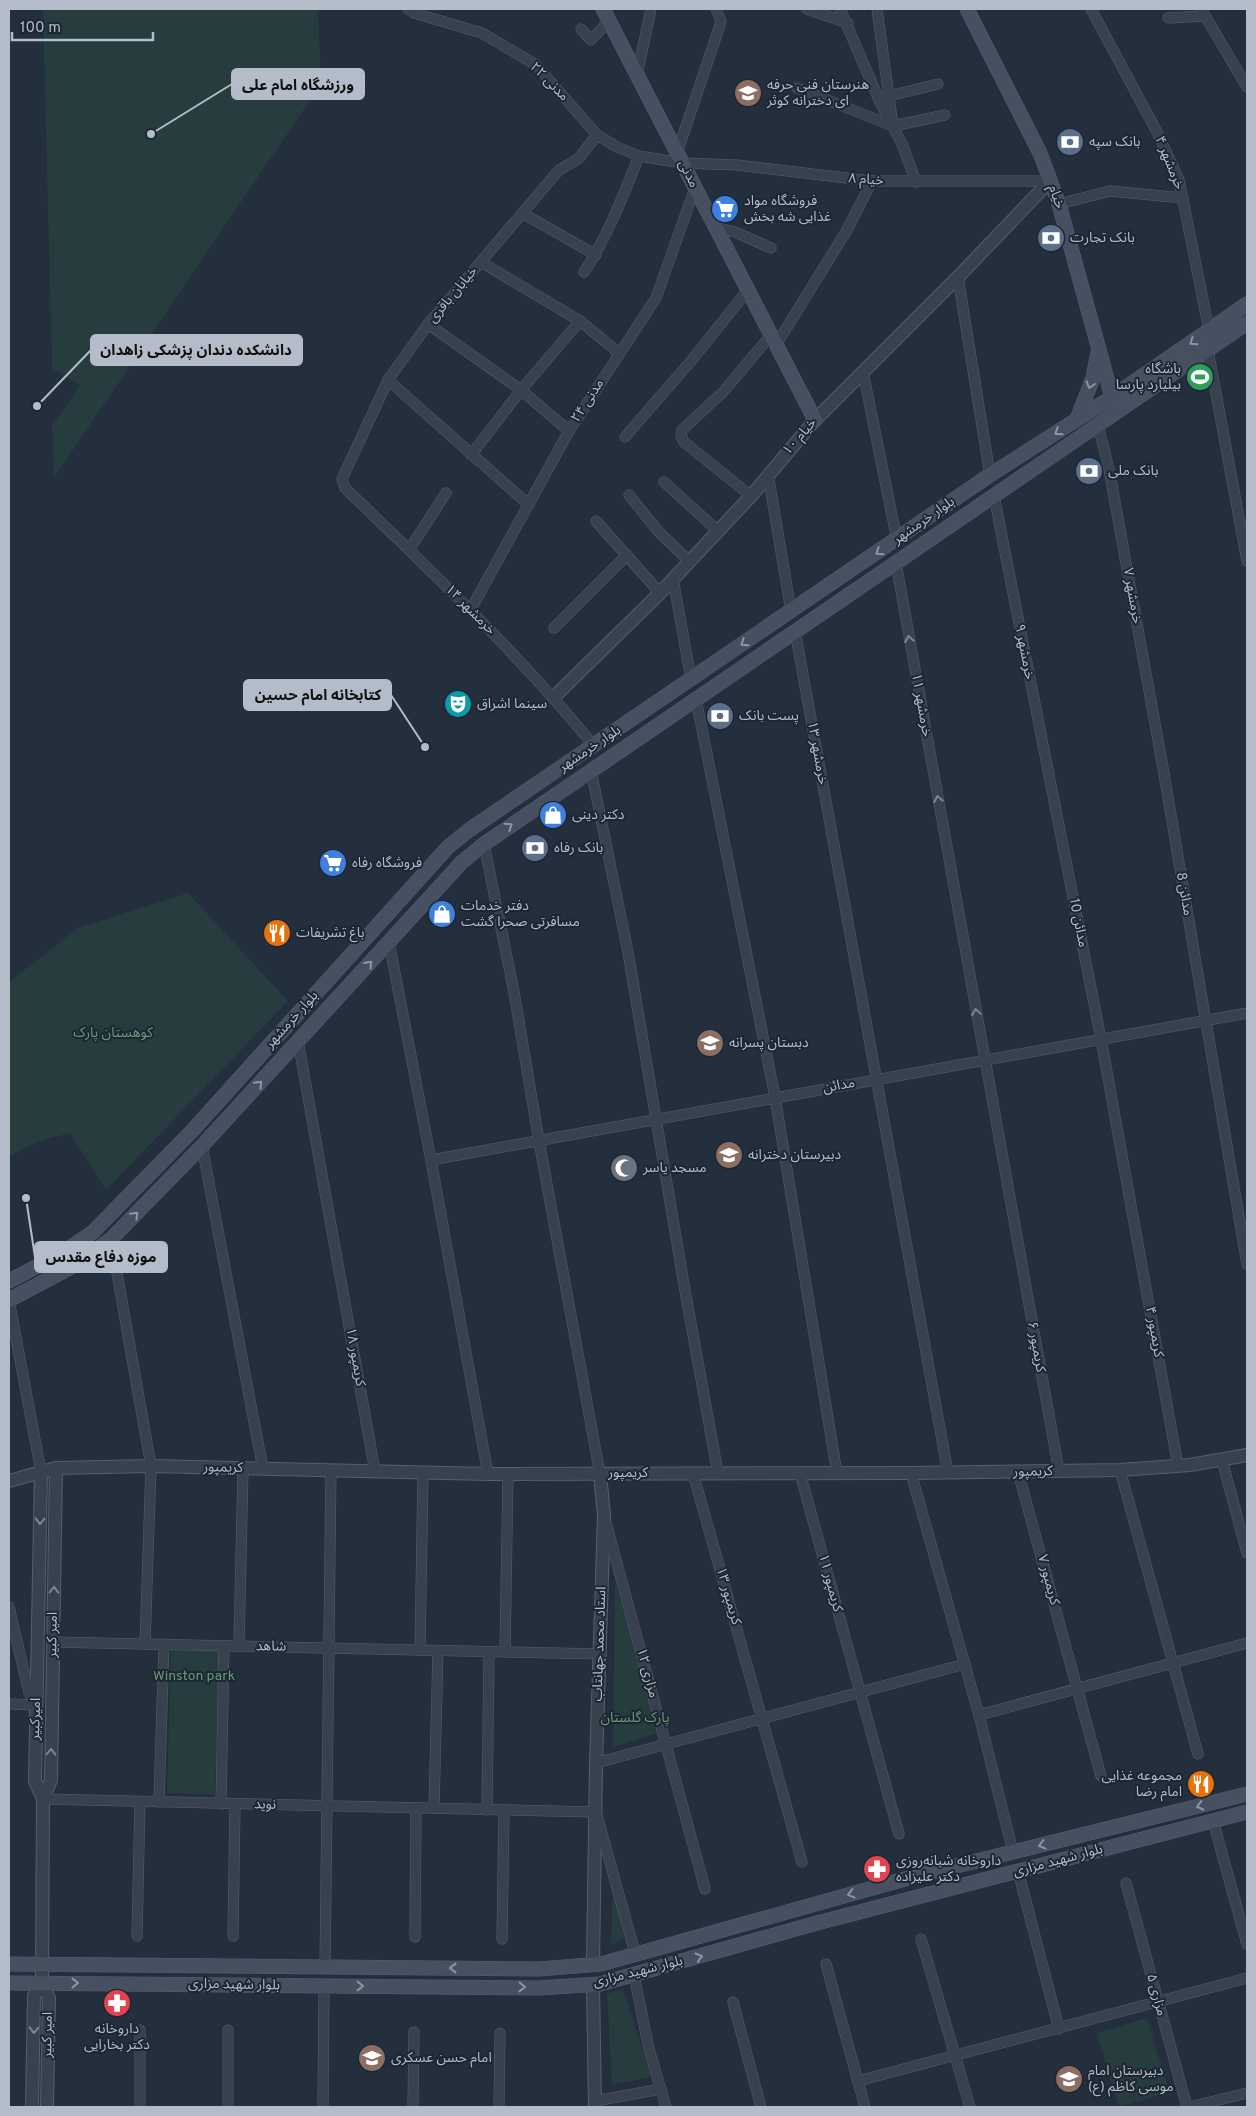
<svg xmlns="http://www.w3.org/2000/svg" width="1256" height="2116" viewBox="0 0 1256 2116" font-family="Overpass,'Noto Sans Arabic',sans-serif">
  <rect width="100%" height="100%" fill="#242f3e"/>
  <g fill="#263c3f">
    <polygon points="43,9 318,9 321,84 54,478 52,425 80,386 52,368"/>
    <polygon points="188,893 288,1001 106,1190 70,1133 39,1141 9,1157 9,982 78,928"/>
    <polygon points="615,1582 661,1732 613,1747"/>
    <polygon points="171,1650 219,1651 215,1795 167,1793"/>
    <polygon points="613,1885 624,1938 611,1945"/>
    <polygon points="623,1989 651,2077 612,2085 607,1994"/>
    <polygon points="1147,2018 1169,2092 1119,2107 1097,2033"/>
  </g>
  <g fill="none" stroke-linecap="round" stroke-linejoin="round">
    <g stroke="#565f6c" stroke-width="11">
      <g id="minor">
        <polyline points="408,9 414,13 482,33 536,65 597,135 617,147 639,156 682,163 737,165 872,181 1050,181"/>
        <polyline points="807,9 848,23"/>
        <polyline points="840,9 879,100 902,144 916,182"/>
        <polyline points="877,9 892,119"/>
        <polyline points="1091,9 1157,132 1179,180 1209,330"/>
        <polyline points="1201,9 1247,87"/>
        <polyline points="1168,18 1205,16"/>
        <polyline points="581,29 591,40 609,21"/>
        <polyline points="637,75 651,9"/>
        <polyline points="797,88 893,126"/>
        <polyline points="885,97 938,84"/>
        <polyline points="893,126 945,115"/>
        <polyline points="677,153 719,28 721,21 716,9"/>
        <polyline points="1059,204 1110,191 1183,198"/>
        <polyline points="522,213 596,255"/>
        <polyline points="715,227 735,232 771,248"/>
        <polyline points="481,262 580,321 619,353"/>
        <path d="M584,272C608,236 623,196 639,156"/>
        <polyline points="958,277 990,475"/>
        <polyline points="428,324 521,390 569,431"/>
        <polyline points="776,345 847,230 872,181"/>
        <polyline points="1208,350 1247,561"/>
        <polyline points="863,372 897,540"/>
        <polyline points="388,380 529,505"/>
        <polyline points="1098,425 1109,469 1163,768 1247,1264"/>
        <polyline points="625,437 691,361 748,290"/>
        <polyline points="471,455 521,390 580,321"/>
        <polyline points="768,474 791,611"/>
        <polyline points="664,482 718,531"/>
        <polyline points="629,495 658,531 690,562"/>
        <polyline points="751,496 684,442 681,436 682,430 723,392 771,335"/>
        <polyline points="994,496 1101,1039 1178,1466"/>
        <polyline points="596,521 660,593"/>
        <polyline points="409,550 446,493"/>
        <polyline points="896,563 1059,1471"/>
        <polyline points="673,579 691,679"/>
        <polyline points="471,609 569,431 656,298 695,188"/>
        <polyline points="554,628 627,555"/>
        <polyline points="795,631 948,1473"/>
        <polyline points="696,699 775,1097 837,1473"/>
        <path d="M594,746C518,653 431,571 345,488L342,479L388,380L428,324L559,170L578,159L597,135"/>
        <polyline points="591,770 628,952 684,1285 718,1473"/>
        <polyline points="484,844 514,992 539,1141 600,1474"/>
        <polyline points="389,942 431,1160 488,1474"/>
        <polyline points="298,1041 375,1471"/>
        <polyline points="202,1146 263,1469"/>
        <polyline points="431,1160 1247,1013"/>
        <polyline points="111,1239 151,1466 145,1644"/>
        <polyline points="9,1300 41,1472"/>
        <polyline points="1222,1460 1247,1553"/>
        <polyline points="1120,1470 1198,1754"/>
        <polyline points="1018,1472 1101,1776"/>
        <polyline points="693,1473 802,1862"/>
        <polyline points="800,1473 899,1834"/>
        <polyline points="911,1473 979,1715 1013,1852"/>
        <polyline points="606,1523 705,1889"/>
        <polyline points="9,1607 29,1693 37,1705"/>
        <polyline points="53,1642 601,1654"/>
        <polyline points="239,1646 243,1468"/>
        <polyline points="420,1650 423,1472"/>
        <polyline points="505,1652 508,1474"/>
        <polyline points="9,1704 37,1705"/>
        <polyline points="979,1715 1247,1643"/>
        <polyline points="596,1763 965,1664"/>
        <polyline points="43,1799 596,1812 635,1953"/>
        <polyline points="159,1802 164,1644"/>
        <polyline points="221,1804 224,1646"/>
        <polyline points="434,1808 438,1650"/>
        <polyline points="487,1810 489,1652"/>
        <polyline points="1213,1821 1247,1944"/>
        <polyline points="1018,1871 1059,2029"/>
        <polyline points="1126,1883 1187,2107"/>
        <polyline points="137,1936 140,1802"/>
        <polyline points="233,1936 235,1804"/>
        <polyline points="415,1937 416,1808"/>
        <polyline points="502,1939 504,1810"/>
        <polyline points="921,1939 970,2107"/>
        <polyline points="826,1964 865,2107"/>
        <polyline points="325,1967 331,1470"/>
        <polyline points="634,1975 649,2049 666,2107"/>
        <polyline points="733,2002 761,2107"/>
        <polyline points="858,2081 1247,1978"/>
        <polyline points="595,2101 661,2089"/>
        <polyline points="140,2107 140,2030"/>
        <polyline points="228,2107 228,2030"/>
        <polyline points="323,2107 324,1986"/>
        <polyline points="413,2107 414,2032"/>
        <polyline points="499,2107 500,2033"/>
        <polyline points="1190,2107 1247,2093"/>
      </g>
    </g>
    <g stroke="#565f6c" stroke-width="14">
      <g id="tertiary">
        <polyline points="554,697 660,593 751,496 815,420 958,277 1050,181"/>
        <polyline points="41,1472 35,1781 43,1799 42,1983 49,1998 47,2107"/>
        <polyline points="9,1481 56,1468 151,1466 488,1474 911,1473 1120,1470 1190,1465 1247,1455"/>
        <polyline points="43,1799 51,1780 56,1468"/>
        <polyline points="593,1965 596,1763 604,1515 600,1474"/>
        <polyline points="593,1984 595,2107"/>
        <polyline points="32,2107 34,1996 42,1983"/>
      </g>
    </g>
    <g stroke="#565f6c" stroke-width="15">
      <g id="secondary">
        <polyline points="603,9 815,420"/>
        <polyline points="967,9 1040,153 1059,204 1112,397"/>
        <polyline points="1077,419 1093,378 1098,352"/>
        <polyline points="9,1281 57,1256 92,1233 192,1131 448,847 469,830 990,475 1112,397 1247,304"/>
        <polyline points="9,1300 75,1265 111,1239 202,1146 462,862 484,844 1247,323"/>
        <polyline points="9,1964 539,1969 601,1964 912,1877 1247,1794"/>
        <polyline points="9,1983 539,1988 600,1984 817,1923 1247,1812"/>
      </g>
    </g>
    <use href="#minor" stroke="#38414e" stroke-width="10"/>
    <use href="#tertiary" stroke="#38414e" stroke-width="12"/>
    <use href="#secondary" stroke="#465061" stroke-width="14"/>
  </g>
  <defs><path id="oneway-chevron" d="M-2-3.5L2.5 0L-2 3.5" fill="none" stroke-width="1.6" stroke-linecap="round" stroke-linejoin="round" transform="scale(1.25)"/></defs>
  <g stroke="#8e96a5">
    <use href="#oneway-chevron" transform="translate(1193 342) rotate(145)"/>
    <use href="#oneway-chevron" transform="translate(1090 385) rotate(108)"/>
    <use href="#oneway-chevron" transform="translate(1058 432) rotate(147)"/>
    <use href="#oneway-chevron" transform="translate(879 552) rotate(146)"/>
    <use href="#oneway-chevron" transform="translate(744 643) rotate(146)"/>
    <use href="#oneway-chevron" transform="translate(509 826) rotate(-34)"/>
    <use href="#oneway-chevron" transform="translate(369 964) rotate(-48)"/>
    <use href="#oneway-chevron" transform="translate(259 1084) rotate(-47)"/>
    <use href="#oneway-chevron" transform="translate(135 1215) rotate(-46)"/>
    <use href="#oneway-chevron" transform="translate(1200 1806) rotate(166)"/>
    <use href="#oneway-chevron" transform="translate(1042 1845) rotate(166)"/>
    <use href="#oneway-chevron" transform="translate(851 1894) rotate(165)"/>
    <use href="#oneway-chevron" transform="translate(699 1957) rotate(-16)"/>
    <use href="#oneway-chevron" transform="translate(453 1968) rotate(180)"/>
    <use href="#oneway-chevron" transform="translate(75 1983)"/>
    <use href="#oneway-chevron" transform="translate(360 1986)"/>
    <use href="#oneway-chevron" transform="translate(522 1987) rotate(1)"/>
  </g>
  <g stroke="#7c8592">
    <use href="#oneway-chevron" transform="translate(909 639) rotate(-100)"/>
    <use href="#oneway-chevron" transform="translate(938 799) rotate(-100)"/>
    <use href="#oneway-chevron" transform="translate(976 1012) rotate(-100)"/>
    <use href="#oneway-chevron" transform="translate(40 1521) rotate(91)"/>
    <use href="#oneway-chevron" transform="translate(54 1590) rotate(-89)"/>
    <use href="#oneway-chevron" transform="translate(51 1752) rotate(-89)"/>
    <use href="#oneway-chevron" transform="translate(34 2030) rotate(91)"/>
  </g>
  <defs>
    <g id="school-disc" transform="scale(1.4375)"><circle r="9.5" fill="#8d6e63" stroke="#1d2633"/><path d="M0-5L7-2L0 1L-7-2ZM-4 1L0 2.5L4 1V4Q0 6-4 4Z" fill="#fff"/></g>
    <g id="bank-disc" transform="scale(1.4375)"><circle r="9.5" fill="#5c6f8a" stroke="#1d2633"/><path d="M-6-4H6V4H-6ZM0-2.3a2.3 2.3 0 1 0 0 4.6a2.3 2.3 0 1 0 0-4.6Z" fill="#fff"/></g>
    <g id="supermarket-disc" transform="scale(1.4375)"><circle r="9.5" fill="#3f7fe0" stroke="#1d2633"/><path d="M-6-5.5h2.5l.6 2H6L4.5 2H-2.5L-4.4-4H-6ZM-1.5 3.2a1.3 1.3 0 1 0 .1 0ZM3 3.2a1.3 1.3 0 1 0 .1 0Z" fill="#fff"/></g>
    <g id="stadium-disc" transform="scale(1.4375)"><circle r="9.5" fill="#2e9e5b" stroke="#1d2633"/><path d="M0-5a6.5 5 0 1 0 0 10a6.5 5 0 1 0 0-10ZM-3.5-1.8h7v3.6h-7Z" fill="#fff"/></g>
    <g id="theatre-disc" transform="scale(1.4375)"><circle r="9.5" fill="#0f9aa8" stroke="#1d2633"/><path d="M-5-5.5Q0-4 5-5.5V0Q5 5 0 6Q-5 5-5 0ZM-3.3-2.5H-1v1.5H-3.3ZM1-2.5H3.3v1.5H1ZM-2.8 1Q0 5.5 2.8 1Z" fill="#fff"/></g>
    <g id="shop-disc" transform="scale(1.4375)"><circle r="9.5" fill="#3f7fe0" stroke="#1d2633"/><path d="M-5-2.5h2.3a2.7 3.5 0 0 1 5.4 0H5L5.5 6h-11ZM-1.5-2.5h3a1.5 2.3 0 0 0-3 0Z" fill="#fff"/></g>
    <g id="restaurant-disc" transform="scale(1.4375)"><circle r="9.5" fill="#e8710a" stroke="#1d2633"/><path d="M-5-6h1v4h1v-4h1v4h1v-4h1v5L-1.5 .5V6h-2V.5L-5-1ZM5-6V6H3V1.5H1.5Q1.5-4 5-6Z" fill="#fff"/></g>
    <g id="mosque-disc" transform="scale(1.4375)"><circle r="9.5" fill="#6b7280" stroke="#1d2633"/><path d="M3.5-4.9A6 6 0 1 0 3.5 4.9A5 5 0 1 1 3.5-4.9Z" fill="#fff"/></g>
    <g id="pharmacy-disc" transform="scale(1.4375)"><circle r="9.5" fill="#e0444e" stroke="#1d2633"/><path d="M-2-6h4v4h4v4h-4v4h-4v-4h-4v-4h4Z" fill="#fff"/></g>
  </defs>
  <g fill-rule="evenodd">
    <use href="#school-disc" x="748" y="93"/>
    <use href="#bank-disc" x="1070" y="142"/>
    <use href="#supermarket-disc" x="725" y="209"/>
    <use href="#bank-disc" x="1051" y="238"/>
    <use href="#stadium-disc" x="1200" y="377"/>
    <use href="#bank-disc" x="1089" y="471"/>
    <use href="#theatre-disc" x="458" y="704"/>
    <use href="#bank-disc" x="720" y="716"/>
    <use href="#shop-disc" x="553" y="815"/>
    <use href="#bank-disc" x="535" y="848"/>
    <use href="#supermarket-disc" x="333" y="863"/>
    <use href="#shop-disc" x="442" y="914"/>
    <use href="#restaurant-disc" x="277" y="933"/>
    <use href="#school-disc" x="710" y="1043"/>
    <use href="#school-disc" x="729" y="1155"/>
    <use href="#mosque-disc" x="624" y="1168"/>
    <use href="#restaurant-disc" x="1201" y="1784"/>
    <use href="#pharmacy-disc" x="877" y="1869"/>
    <use href="#pharmacy-disc" x="117" y="2003"/>
    <use href="#school-disc" x="372" y="2058"/>
    <use href="#school-disc" x="1069" y="2079"/>
  </g>
  <g text-anchor="middle" dominant-baseline="central" stroke-width="4" stroke-linejoin="round" paint-order="stroke">
    <g font-size="14" fill="#b4bcc9" stroke="#1d2633">
      <text transform="translate(549 82) rotate(45)">مدنی ۲۲</text>
      <text transform="translate(1169 163) rotate(68)">خرمشهر ۴</text>
      <text transform="translate(688 174) rotate(63)">مدنی</text>
      <text transform="translate(866 180) rotate(4)">خیام ۸</text>
      <text transform="translate(1056 197) rotate(70)">خیام</text>
      <text transform="translate(453 295) rotate(-50)">خیابان باقری</text>
      <text transform="translate(588 401) rotate(-57)">مدنی ۲۴</text>
      <text transform="translate(800 437) rotate(-49)">خیام ۱۰</text>
      <text transform="translate(924 521) rotate(-35)">بلوار خرمشهر</text>
      <text transform="translate(1132 596) rotate(80)">خرمشهر ۷</text>
      <text transform="translate(470 610) rotate(45)">خرمشهر ۱۴</text>
      <text transform="translate(1024 652) rotate(79)">خرمشهر ۹</text>
      <text transform="translate(921 705) rotate(80)">خرمشهر ۱۱</text>
      <text transform="translate(590 749) rotate(-34)">بلوار خرمشهر</text>
      <text transform="translate(817 753) rotate(80)">خرمشهر ۱۳</text>
      <text transform="translate(1184 894) rotate(80)">مدائن 8</text>
      <text transform="translate(1078 923) rotate(79)">مدائن 10</text>
      <text transform="translate(292 1020) rotate(-48)">بلوار خرمشهر</text>
      <text transform="translate(839 1086) rotate(-10)">مدائن</text>
      <text transform="translate(1154 1332) rotate(80)">کریمپور ۴</text>
      <text transform="translate(1036 1347) rotate(80)">کریمپور ۶</text>
      <text transform="translate(355 1357) rotate(80)">کریمپور ۱۸</text>
      <text transform="translate(223 1468) rotate(1)">کریمپور</text>
      <text transform="translate(1033 1472) rotate(-1)">کریمپور</text>
      <text x="628" y="1473">کریمپور</text>
      <text transform="translate(1048 1580) rotate(75)">کریمپور ۷</text>
      <text transform="translate(830 1583) rotate(75)">کریمپور ۱۱</text>
      <text transform="translate(728 1596) rotate(74)">کریمپور ۱۳</text>
      <text transform="translate(53 1635) rotate(-89)">امیر کبیر</text>
      <text transform="translate(600 1644) rotate(-88)">استاد محمد جهانتاب</text>
      <text transform="translate(271 1647) rotate(1)">شاهد</text>
      <text transform="translate(647 1673) rotate(75)">مزاری ۱۲</text>
      <text transform="translate(36 1719) rotate(-88)">امیرکبیر</text>
      <text transform="translate(265 1805) rotate(1)">نوید</text>
      <text transform="translate(1058 1861) rotate(-15)">بلوار شهید مزاری</text>
      <text transform="translate(638 1972) rotate(-14)">بلوار شهید مزاری</text>
      <text transform="translate(234 1985) rotate(1)">بلوار شهید مزاری</text>
      <text transform="translate(1156 1995) rotate(75)">مزاری ۵</text>
      <text transform="translate(48 2035) rotate(-89)">امیر کبیر</text>
    </g>
    <g font-size="14" fill="#b4bcc9" stroke="#1d2633" text-anchor="start">
      <text x="767" y="85">هنرستان فنی حرفه<tspan x="767" dy="16">ای دخترانه کوثر</tspan></text>
      <text x="1089" y="142">بانک سپه</text>
      <text x="744" y="201">فروشگاه مواد<tspan x="744" dy="16">غذایی شه بخش</tspan></text>
      <text x="1070" y="238">بانک تجارت</text>
      <text x="1181" y="369" text-anchor="end">باشگاه<tspan x="1181" dy="16">بیلیارد پارسا</tspan></text>
      <text x="1108" y="471">بانک ملی</text>
      <text x="477" y="704">سینما اشراق</text>
      <text x="739" y="716">پست بانک</text>
      <text x="572" y="815">دکتر دینی</text>
      <text x="554" y="848">بانک رفاه</text>
      <text x="352" y="863">فروشگاه رفاه</text>
      <text x="461" y="906">دفتر خدمات<tspan x="461" dy="16">مسافرتی صحرا گشت</tspan></text>
      <text x="296" y="933">باغ تشریفات</text>
      <text x="729" y="1043">دبستان پسرانه</text>
      <text x="748" y="1155">دبیرستان دخترانه</text>
      <text x="643" y="1168">مسجد یاسر</text>
      <text x="1182" y="1776" text-anchor="end">مجموعه غذایی<tspan x="1182" dy="16">امام رضا</tspan></text>
      <text x="896" y="1861">داروخانه شبانه‌روزی<tspan x="896" dy="16">دکتر علیزاده</tspan></text>
      <text x="117" y="2029" text-anchor="middle">داروخانه<tspan x="117" dy="16">دکتر بخارایی</tspan></text>
      <text x="391" y="2058">امام حسن عسکری</text>
      <text x="1088" y="2071">دبیرستان امام<tspan x="1088" dy="16">موسی کاظم (ع)</tspan></text>
    </g>
    <g font-size="14" fill="#6b9a76" stroke="#1d2633">
      <text x="113" y="1033">کوهستان پارک</text>
      <text x="194" y="1676">Winston park</text>
      <text x="635" y="1718">پارک گلستان</text>
    </g>
  </g>
  <path fill="none" stroke="#b4bcc9" stroke-width="2" d="M151 134L232 84M37 406L91 350M425 747L391 695M26 1198L35 1257"/>
  <g fill="#b4bcc9" stroke="#1d2633" stroke-width="2">
    <circle cx="151" cy="134" r="5"/>
    <circle cx="37" cy="406" r="5"/>
    <circle cx="425" cy="747" r="5"/>
    <circle cx="26" cy="1198" r="5"/>
  </g>
  <g fill="#b4bcc9" stroke="#b4bcc9" stroke-width="2">
    <rect x="232" y="69" width="132" height="30" rx="5"/>
    <rect x="91" y="335" width="211" height="30" rx="5"/>
    <rect x="244" y="680" width="147" height="30" rx="5"/>
    <rect x="35" y="1242" width="132" height="30" rx="5"/>
  </g>
  <g font-size="15" text-anchor="middle" font-weight="bold" fill="#111">
    <text x="298" y="90">ورزشگاه امام علی</text>
    <text x="196" y="355">دانشکده دندان پزشکی زاهدان</text>
    <text x="318" y="700">کتابخانه امام حسین</text>
    <text x="101" y="1262">موزه دفاع مقدس</text>
  </g>
  <rect width="1256" height="2116" fill="none" stroke="#b4bcc9" stroke-width="20"/>
  <path d="M12 32v8h141v-8" fill="none" stroke="#b4bcc9" stroke-width="2.5"/>
  <text x="20" y="32" font-size="15" fill="#b4bcc9" stroke="#1d2633" stroke-width="4" paint-order="stroke">100 m</text>
</svg>
